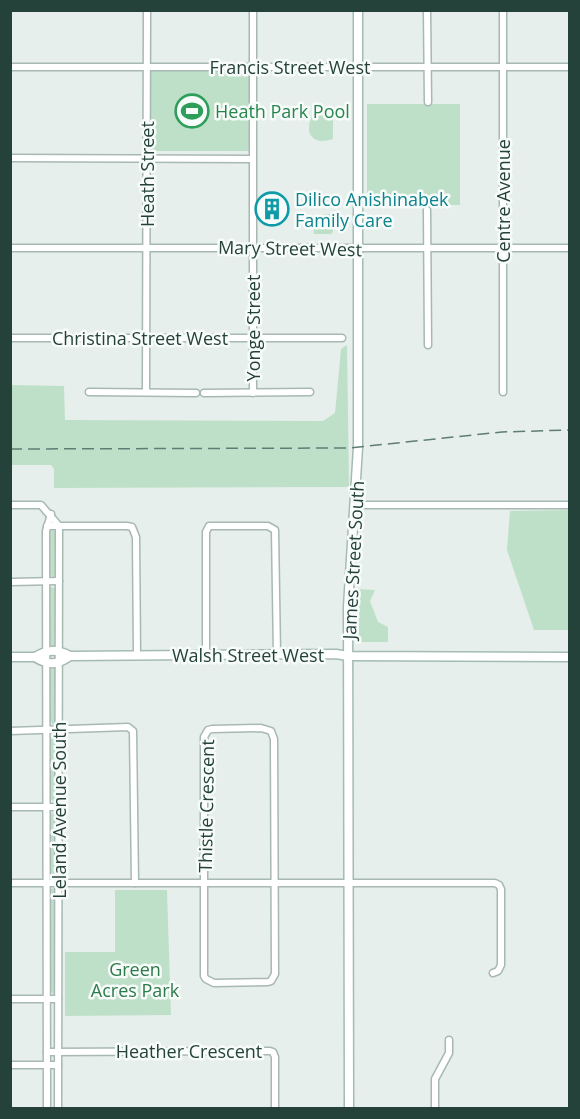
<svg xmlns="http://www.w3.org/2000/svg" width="580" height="1119" viewBox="0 0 580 1119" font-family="'Open Sans',sans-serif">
  <rect width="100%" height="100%" fill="#e6efeb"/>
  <g fill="#bfe0c8">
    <rect x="151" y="71" width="98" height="80"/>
    <rect x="367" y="104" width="93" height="101"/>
    <path d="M328,115L333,117V139C323,142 314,143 309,132V124L312,116Z"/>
    <path d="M325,214H333V232L331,234H314C312,223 316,218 325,214Z"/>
    <polygon points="347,345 349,487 54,488 54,469 51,465 11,465 11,385 64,386 65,420 323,421 335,413 341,349"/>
    <polygon points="569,510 569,630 534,630 507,550 510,511"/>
    <polygon points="52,530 56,532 56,576 53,577 49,574 49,534"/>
    <polygon points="50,587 56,588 57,644 52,647 49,644"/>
    <polygon points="359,589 375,590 370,601 378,622 388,627 388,642 359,642"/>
    <polygon points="53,668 56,670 56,722 53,725 50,721 49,671"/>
    <polygon points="54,735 56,738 56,799 53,802 51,799 50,739"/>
    <polygon points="53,812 56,813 56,875 53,878 51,874 51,814"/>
    <polygon points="52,888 56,889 56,991 53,994 51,991 50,891"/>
    <polygon points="115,890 167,890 171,1015 65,1016 65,952 115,952"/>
  </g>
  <polygon fill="#8ec9d4" points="182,105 209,105 209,116 181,116"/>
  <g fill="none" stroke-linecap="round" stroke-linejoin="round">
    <g stroke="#a8b8b2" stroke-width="9">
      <g id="street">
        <polyline points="253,10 253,393"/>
        <polyline points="427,10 428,102"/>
        <polyline points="10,67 570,67"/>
        <polyline points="10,158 252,159"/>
        <polyline points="427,210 428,345"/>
        <polyline points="10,248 570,248"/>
        <polyline points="10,338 342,338"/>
        <polyline points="89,392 196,393"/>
        <polyline points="146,392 147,10"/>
        <polyline points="503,392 503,10"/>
        <polyline points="204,393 310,392"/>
        <polyline points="10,505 41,505 59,526 58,1108"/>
        <polyline points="356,505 570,505"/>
        <polyline points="47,526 127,526 132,527 136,537 137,655"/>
        <polyline points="10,582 59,581"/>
        <polyline points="206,655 206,532 209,526 268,526 275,530 277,655"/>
        <polygon points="261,728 271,731 274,739 275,974 271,981 268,982 214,983 206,979 204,976 204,737 208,730 212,729"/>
        <polyline points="10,731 128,727 133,731 135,883"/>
        <polyline points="10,807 59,807"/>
        <polyline points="10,883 495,883 499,885 501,889 501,965 498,971 493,973"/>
        <polyline points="10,999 58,999"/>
        <polyline points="47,1052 270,1051 273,1052 275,1057 275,1108"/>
        <polyline points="10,1065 58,1065"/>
        <polyline points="47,1108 46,531 51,514"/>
        <polyline points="435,1108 435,1079 449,1053 449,1040"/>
      </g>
    </g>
    <g stroke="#a4bbb3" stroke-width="11">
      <g id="secondary">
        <path d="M70,656C57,665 49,666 35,657C48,649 56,649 70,656L336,654L348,656L570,657"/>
        <polyline points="10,657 35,657"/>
        <polyline points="349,1108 348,607 358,447 358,10"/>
      </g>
    </g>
    <use href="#street" stroke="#fff" stroke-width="6"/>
    <use href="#secondary" stroke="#fff" stroke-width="8"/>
    <polyline stroke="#5f7d75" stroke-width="1.5" stroke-dasharray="12 6" stroke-linecap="butt" points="10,449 349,448 502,432 570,430"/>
  </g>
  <defs>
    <g id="stadium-ring" transform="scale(1.725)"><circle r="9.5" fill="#f7fbf9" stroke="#2e9e5b" stroke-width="1.5"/><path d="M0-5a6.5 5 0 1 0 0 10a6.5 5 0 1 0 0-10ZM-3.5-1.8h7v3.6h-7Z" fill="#2e9e5b"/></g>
    <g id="building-ring" transform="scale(1.725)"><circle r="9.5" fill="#f7fbf9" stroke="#0f9aa8" stroke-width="1.5"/><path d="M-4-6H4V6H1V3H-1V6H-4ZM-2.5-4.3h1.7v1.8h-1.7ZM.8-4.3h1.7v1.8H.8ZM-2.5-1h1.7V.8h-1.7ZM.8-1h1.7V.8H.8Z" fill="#0f9aa8"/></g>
  </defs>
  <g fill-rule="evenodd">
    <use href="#stadium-ring" x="192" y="111"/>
    <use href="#building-ring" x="272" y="209"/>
  </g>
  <g text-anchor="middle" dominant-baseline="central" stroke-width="5" stroke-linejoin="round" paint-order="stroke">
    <g font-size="18" fill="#24423a" stroke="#f7fbf9">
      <text x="290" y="67">Francis Street West</text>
      <text transform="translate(147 174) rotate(-90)">Heath Street</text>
      <text transform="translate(503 201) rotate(-90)">Centre Avenue</text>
      <text transform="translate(290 248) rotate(1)">Mary Street West</text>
      <text transform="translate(253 328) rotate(-90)">Yonge Street</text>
      <text x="140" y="338">Christina Street West</text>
      <text transform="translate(353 560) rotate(-87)">James Street South</text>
      <text x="248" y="655">Walsh Street West</text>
      <text transform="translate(206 806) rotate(-89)">Thistle Crescent</text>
      <text transform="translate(59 810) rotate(-90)">Leland Avenue South</text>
      <text x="189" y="1051">Heather Crescent</text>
    </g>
    <g font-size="18" fill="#27864d" stroke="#f7fbf9" text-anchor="start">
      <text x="215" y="111">Heath Park Pool</text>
    </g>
    <g font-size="18" fill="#0d838f" stroke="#f7fbf9" text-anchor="start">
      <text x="295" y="199">Dilico Anishinabek<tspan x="295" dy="21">Family Care</tspan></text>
    </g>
    <g font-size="18" fill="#2d7a4b" stroke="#f7fbf9">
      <text x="135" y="969">Green<tspan x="135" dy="21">Acres Park</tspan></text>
    </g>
  </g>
  <rect width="580" height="1119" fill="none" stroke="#24423a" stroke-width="24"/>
</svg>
